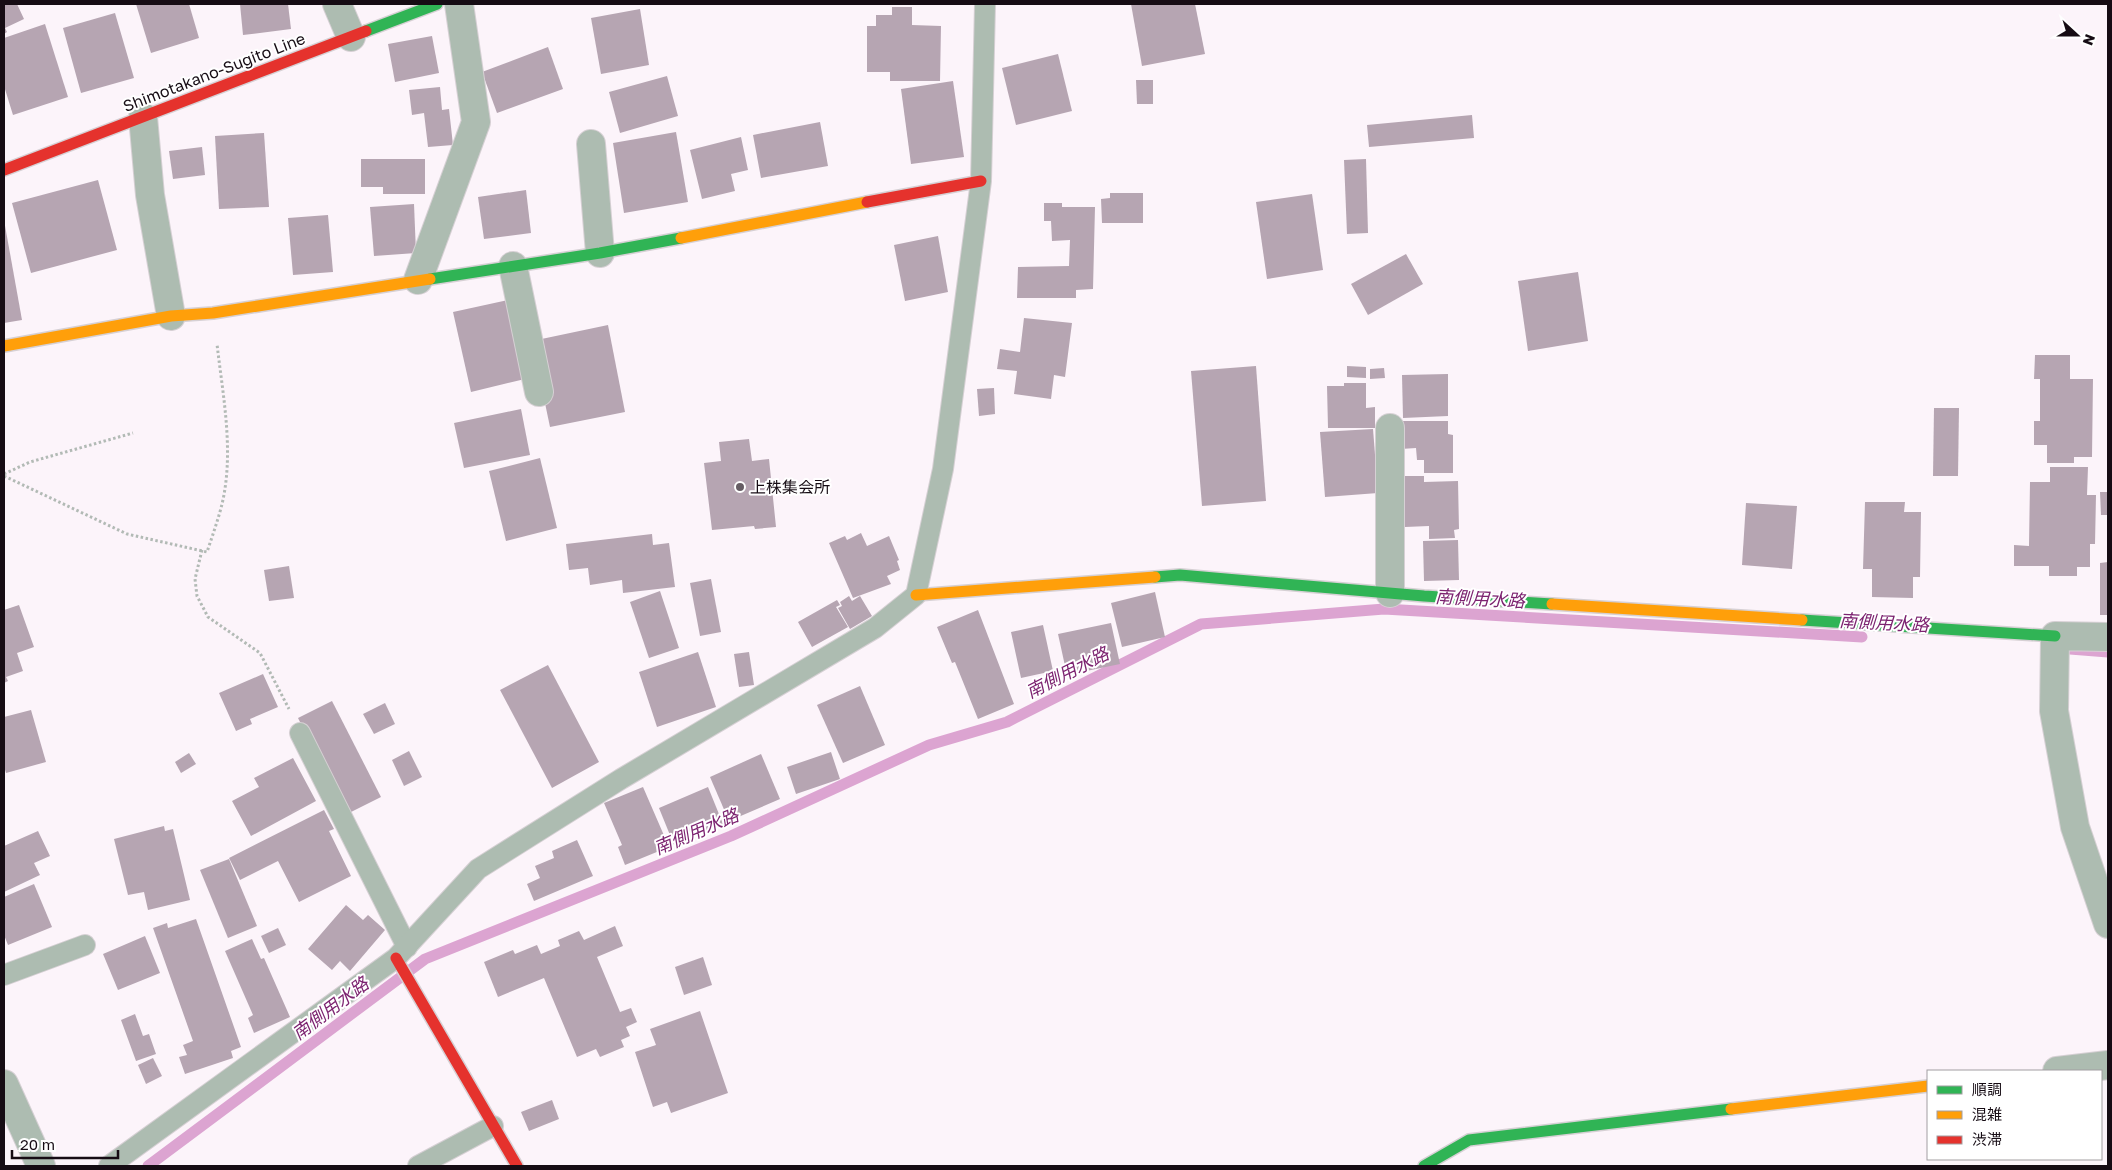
<svg xmlns="http://www.w3.org/2000/svg" width="2112" height="1170" viewBox="0 0 2112 1170" font-family="'Golos Text','Noto Sans JP',sans-serif">
  <rect width="100%" height="100%" fill="#fcf4fa"/>
  <g fill="none" stroke-linecap="round" stroke-linejoin="round">
    <g stroke="#dca4d1" stroke-width="11">
      <polyline points="2070,649 2108,652"/>
      <polyline points="148,1166 425,959 731,836 929,745 1007,722 1201,624 1384,609 1862,637"/>
    </g>
  </g>
  <g fill="#b6a5b2">
    <polygon points="4,4 17,4 24,19 5,28 7,32 4,34"/>
    <polygon points="136,4 189,4 199,38 151,53"/>
    <polygon points="240,4 288,4 291,29 243,35"/>
    <polygon points="1131,4 1195,4 1205,54 1142,66"/>
    <polygon points="892,7 912,7 912,25 941,26 940,81 890,81 890,72 867,72 867,26 876,26 876,15 892,15"/>
    <polygon points="640,9 649,65 601,74 591,18"/>
    <polygon points="115,13 134,78 81,93 63,28"/>
    <polygon points="45,24 68,97 13,115 4,86 4,38"/>
    <polygon points="432,36 439,73 395,82 388,44"/>
    <polygon points="548,47 563,89 497,113 482,72"/>
    <polygon points="1058,54 1072,111 1016,125 1002,68"/>
    <polygon points="667,76 678,116 620,133 609,92"/>
    <polygon points="1136,80 1153,80 1153,104 1137,104"/>
    <polygon points="953,81 964,157 911,164 901,89"/>
    <polygon points="440,87 442,110 449,109 453,145 428,147 424,113 412,115 409,90"/>
    <polygon points="1472,115 1474,138 1369,147 1367,125"/>
    <polygon points="820,122 828,166 761,178 753,135"/>
    <polygon points="676,132 688,202 624,213 613,143"/>
    <polygon points="264,133 269,207 219,209 215,136"/>
    <polygon points="741,137 748,170 731,174 735,191 702,199 690,150"/>
    <polygon points="202,147 205,175 173,179 169,151"/>
    <polygon points="361,159 425,159 425,194 383,194 383,187 361,187"/>
    <polygon points="1366,159 1368,233 1347,234 1344,160"/>
    <polygon points="98,180 117,250 31,273 12,203"/>
    <polygon points="526,190 531,233 484,239 478,197"/>
    <polygon points="1110,193 1143,193 1143,223 1102,223 1101,199 1110,198"/>
    <polygon points="1312,194 1323,270 1267,279 1256,202"/>
    <polygon points="1044,203 1062,203 1062,207 1095,207 1093,289 1076,290 1076,298 1017,298 1018,267 1069,266 1070,240 1052,241 1051,221 1044,221"/>
    <polygon points="414,204 416,253 374,256 370,207"/>
    <polygon points="328,215 333,272 293,275 288,218"/>
    <polygon points="4,220 22,320 4,323"/>
    <polygon points="938,236 948,292 905,301 894,245"/>
    <polygon points="1406,254 1423,284 1368,315 1351,284"/>
    <polygon points="1578,272 1588,341 1528,351 1518,281"/>
    <polygon points="508,300 525,379 471,392 453,312"/>
    <polygon points="1024,318 1072,323 1065,377 1054,375 1051,399 1014,394 1017,371 997,369 1000,349 1020,352"/>
    <polygon points="608,325 625,412 550,427 532,341"/>
    <polygon points="2035,355 2070,355 2070,379 2093,379 2092,457 2074,457 2074,463 2047,463 2047,445 2034,445 2034,421 2040,421 2040,379 2034,379"/>
    <polygon points="1256,366 1266,501 1202,506 1191,371"/>
    <polygon points="1347,366 1366,367 1366,378 1347,377"/>
    <polygon points="1384,368 1385,378 1370,379 1370,369"/>
    <polygon points="1448,374 1448,416 1403,418 1402,375"/>
    <polygon points="1344,383 1366,383 1366,408 1375,407 1375,428 1328,428 1327,386 1344,386"/>
    <polygon points="994,388 995,414 979,416 977,389"/>
    <polygon points="1934,408 1959,408 1958,476 1933,476"/>
    <polygon points="521,409 530,455 464,468 454,423"/>
    <polygon points="1401,421 1448,421 1448,434 1453,435 1453,473 1424,473 1424,460 1417,460 1416,448 1401,449"/>
    <polygon points="1373,429 1378,493 1325,497 1320,432"/>
    <polygon points="749,439 752,461 769,459 776,527 755,529 754,526 712,530 704,463 721,461 719,442"/>
    <polygon points="540,458 557,528 506,541 489,471"/>
    <polygon points="2050,467 2088,467 2087,495 2096,495 2095,544 2090,544 2090,567 2077,567 2077,576 2049,576 2049,566 2014,566 2014,545 2029,546 2030,482 2050,482"/>
    <polygon points="1404,476 1424,476 1424,482 1458,481 1459,529 1454,530 1455,538 1429,539 1429,526 1405,527"/>
    <polygon points="2100,492 2108,492 2108,515 2101,515"/>
    <polygon points="1865,502 1905,502 1904,512 1921,512 1920,577 1913,577 1913,598 1872,597 1872,569 1863,569"/>
    <polygon points="1746,503 1797,506 1792,569 1742,565"/>
    <polygon points="861,533 867,546 889,536 899,560 897,561 900,570 887,576 891,584 853,598 829,543 845,536 847,540"/>
    <polygon points="652,534 653,545 669,543 675,587 623,593 622,580 590,585 588,568 569,570 566,544"/>
    <polygon points="1458,540 1459,580 1424,581 1423,541"/>
    <polygon points="2108,562 2108,615 2100,615 2100,563"/>
    <polygon points="289,566 294,598 269,601 264,570"/>
    <polygon points="711,579 721,632 700,636 690,583"/>
    <polygon points="660,591 679,648 649,658 630,602"/>
    <polygon points="1155,592 1165,637 1122,647 1111,603"/>
    <polygon points="849,596 852,601 860,596 872,616 850,629 838,608 842,606 840,602"/>
    <polygon points="837,600 840,605 836,607 848,627 812,647 798,622"/>
    <polygon points="19,605 34,647 17,653 23,671 6,677 8,681 4,683 4,610"/>
    <polygon points="978,610 1014,704 978,719 955,662 952,663 937,627"/>
    <polygon points="1111,623 1120,664 1067,675 1058,634"/>
    <polygon points="1043,625 1053,671 1021,678 1011,632"/>
    <polygon points="698,652 716,707 657,727 639,672"/>
    <polygon points="749,652 754,685 739,687 734,654"/>
    <polygon points="548,665 599,762 552,788 500,690"/>
    <polygon points="263,674 278,707 250,719 252,724 236,731 219,693"/>
    <polygon points="860,686 885,745 843,763 817,705"/>
    <polygon points="332,701 381,797 347,814 298,718"/>
    <polygon points="385,703 395,724 374,734 363,714"/>
    <polygon points="31,710 46,762 6,773 4,766 4,717"/>
    <polygon points="409,751 422,777 404,786 392,760"/>
    <polygon points="831,752 840,779 796,794 787,767"/>
    <polygon points="189,753 196,764 181,773 175,762"/>
    <polygon points="761,754 780,799 729,821 710,777"/>
    <polygon points="293,758 316,801 251,836 232,801 259,787 254,778"/>
    <polygon points="643,787 669,847 625,865 618,847 622,845 604,803"/>
    <polygon points="708,787 723,824 674,845 659,808"/>
    <polygon points="324,810 334,829 329,831 351,876 299,902 278,861 240,880 229,858"/>
    <polygon points="164,826 165,831 173,829 190,900 148,910 144,892 128,895 114,839"/>
    <polygon points="38,831 50,856 34,863 40,875 4,892 4,846"/>
    <polygon points="577,840 593,876 534,901 527,884 540,878 535,866 554,858 552,851"/>
    <polygon points="229,859 257,926 228,938 200,870"/>
    <polygon points="34,884 52,927 8,945 4,935 4,897"/>
    <polygon points="346,905 363,920 368,915 385,930 350,971 340,961 332,970 308,949"/>
    <polygon points="196,919 241,1047 231,1051 233,1058 185,1074 179,1057 187,1055 183,1045 193,1041 153,928 167,923 168,928"/>
    <polygon points="615,926 623,946 597,957 620,1012 631,1008 637,1022 626,1027 630,1036 621,1040 624,1047 600,1057 596,1049 577,1057 544,978 498,997 484,962 513,950 515,954 537,945 541,954 560,946 558,940 579,931 584,940"/>
    <polygon points="278,928 286,945 269,953 261,936"/>
    <polygon points="145,936 160,973 118,990 103,954"/>
    <polygon points="252,939 261,959 264,958 290,1017 254,1033 248,1018 253,1015 225,951"/>
    <polygon points="703,957 712,985 684,995 675,967"/>
    <polygon points="700,1011 728,1093 671,1113 667,1102 653,1107 635,1052 656,1045 650,1029"/>
    <polygon points="135,1014 143,1036 149,1034 156,1054 136,1061 121,1020"/>
    <polygon points="153,1058 162,1076 146,1084 138,1065"/>
    <polygon points="552,1100 559,1119 529,1131 521,1112"/>
  </g>
  <g fill="none" stroke-linecap="round" stroke-linejoin="round">
    <g stroke="#d6d0d4" stroke-width="22">
      <g id="lane">
        <polyline points="300,733 407,947"/>
        <polyline points="4,975 85,945"/>
        <polyline points="109,1166 396,958 478,869 621,779 875,628 916,595 943,469 981,181 985,4"/>
        <polyline points="418,1166 493,1126"/>
      </g>
    </g>
    <g stroke="#d6d0d4" stroke-width="30">
      <g id="street">
        <polyline points="337,4 351,37"/>
        <polyline points="143,117 150,195 171,316"/>
        <polyline points="591,144 600,253"/>
        <polyline points="513,266 539,392"/>
        <polyline points="418,280 476,122 459,4"/>
        <polyline points="1390,593 1390,428"/>
        <polyline points="2108,637 2055,636 2054,711 2075,827 2108,924"/>
        <polyline points="2057,1071 2108,1065"/>
        <polyline points="4,1084 41,1166"/>
      </g>
    </g>
    <g stroke="#d6d0d4" stroke-width="14">
      <g id="fast">
        <polyline points="366,31 437,4"/>
        <polyline points="430,279 600,253 681,238"/>
        <polyline points="1155,577 1180,575 1424,596 1552,604"/>
        <polyline points="1802,620 2055,636"/>
        <polyline points="1424,1166 1469,1140 1731,1109"/>
      </g>
    </g>
    <g stroke="#d6d0d4" stroke-width="14">
      <g id="slow">
        <polyline points="681,238 867,202"/>
        <polyline points="4,346 171,316 213,313 430,279"/>
        <polyline points="916,595 1155,577"/>
        <polyline points="1552,604 1802,620"/>
        <polyline points="1731,1109 1928,1086"/>
      </g>
    </g>
    <g stroke="#d6d0d4" stroke-width="14">
      <g id="jam">
        <polyline points="4,170 366,31"/>
        <polyline points="867,202 981,181"/>
        <polyline points="396,958 517,1166"/>
      </g>
    </g>
    <g stroke="#b2bab5" stroke-width="3" stroke-dasharray="2.5 2.5" stroke-linecap="butt">
      <polyline points="4,474 30,462 133,433"/>
      <path d="M4,476L127,534L207,552C212,537 217,523 221,508C235,455 223,397 217,344"/>
      <polyline points="202,550 195,579 197,596 208,617 260,653 289,709"/>
    </g>
    <use href="#lane" stroke="#adbcb1" stroke-width="20"/>
    <use href="#street" stroke="#adbcb1" stroke-width="28"/>
    <use href="#fast" stroke="#30b455" stroke-width="11"/>
    <use href="#slow" stroke="#ff9f0a" stroke-width="11"/>
    <use href="#jam" stroke="#e5322d" stroke-width="11"/>
  </g>
  <circle fill="#665d64" stroke="#fff" stroke-width="2" cx="740" cy="487" r="5"/>
  <g text-anchor="middle" dominant-baseline="central" stroke-width="4" stroke-linejoin="round" paint-order="stroke">
    <g font-size="16" fill="#160c14" stroke="#fff">
      <text transform="translate(214 72) rotate(-21)">Shimotakano-Sugito Line</text>
    </g>
    <g font-size="16" fill="#160c14" stroke="#fff" text-anchor="start">
      <text x="750" y="487">上株集会所</text>
    </g>
    <g font-size="18" font-style="italic" fill="#7c2370" stroke="#fff">
      <text transform="translate(1480 598) rotate(3)">南側用水路</text>
      <text transform="translate(1884 622) rotate(3)">南側用水路</text>
      <text transform="translate(1067 672) rotate(-27)">南側用水路</text>
      <text transform="translate(696 831) rotate(-23)">南側用水路</text>
      <text transform="translate(330 1008) rotate(-37)">南側用水路</text>
    </g>
  </g>
  <rect width="2112" height="1170" fill="none" stroke="#160c14" stroke-width="10"/>
  <rect x="1927" y="1070" width="175" height="90" fill="#ffffff" stroke="#a29ea1"/>
  <rect x="1937" y="1086" width="25" height="8" fill="#30b455" stroke="#a29ea1"/>
  <text x="1972" y="1095" font-size="15" fill="#160c14">順調</text>
  <rect x="1937" y="1111" width="25" height="8" fill="#ff9f0a" stroke="#a29ea1"/>
  <text x="1972" y="1120" font-size="15" fill="#160c14">混雑</text>
  <rect x="1937" y="1136" width="25" height="8" fill="#e5322d" stroke="#a29ea1"/>
  <text x="1972" y="1145" font-size="15" fill="#160c14">渋滞</text>
  <g transform="translate(2077 35) rotate(111)" stroke="#ffffff" stroke-width="4" paint-order="stroke">
  <path d="M0-4L9 19L0 12L-9 19Z" fill="#160c14"/>
  <text y="-8" font-size="14" font-weight="bold" text-anchor="middle" fill="#160c14">N</text>
  </g>
  <path d="M12 1150v8h106v-8" fill="none" stroke="#160c14" stroke-width="2.5"/>
  <text x="20" y="1150" font-size="15" fill="#160c14" stroke="#ffffff" stroke-width="4" paint-order="stroke">20 m</text>
</svg>
